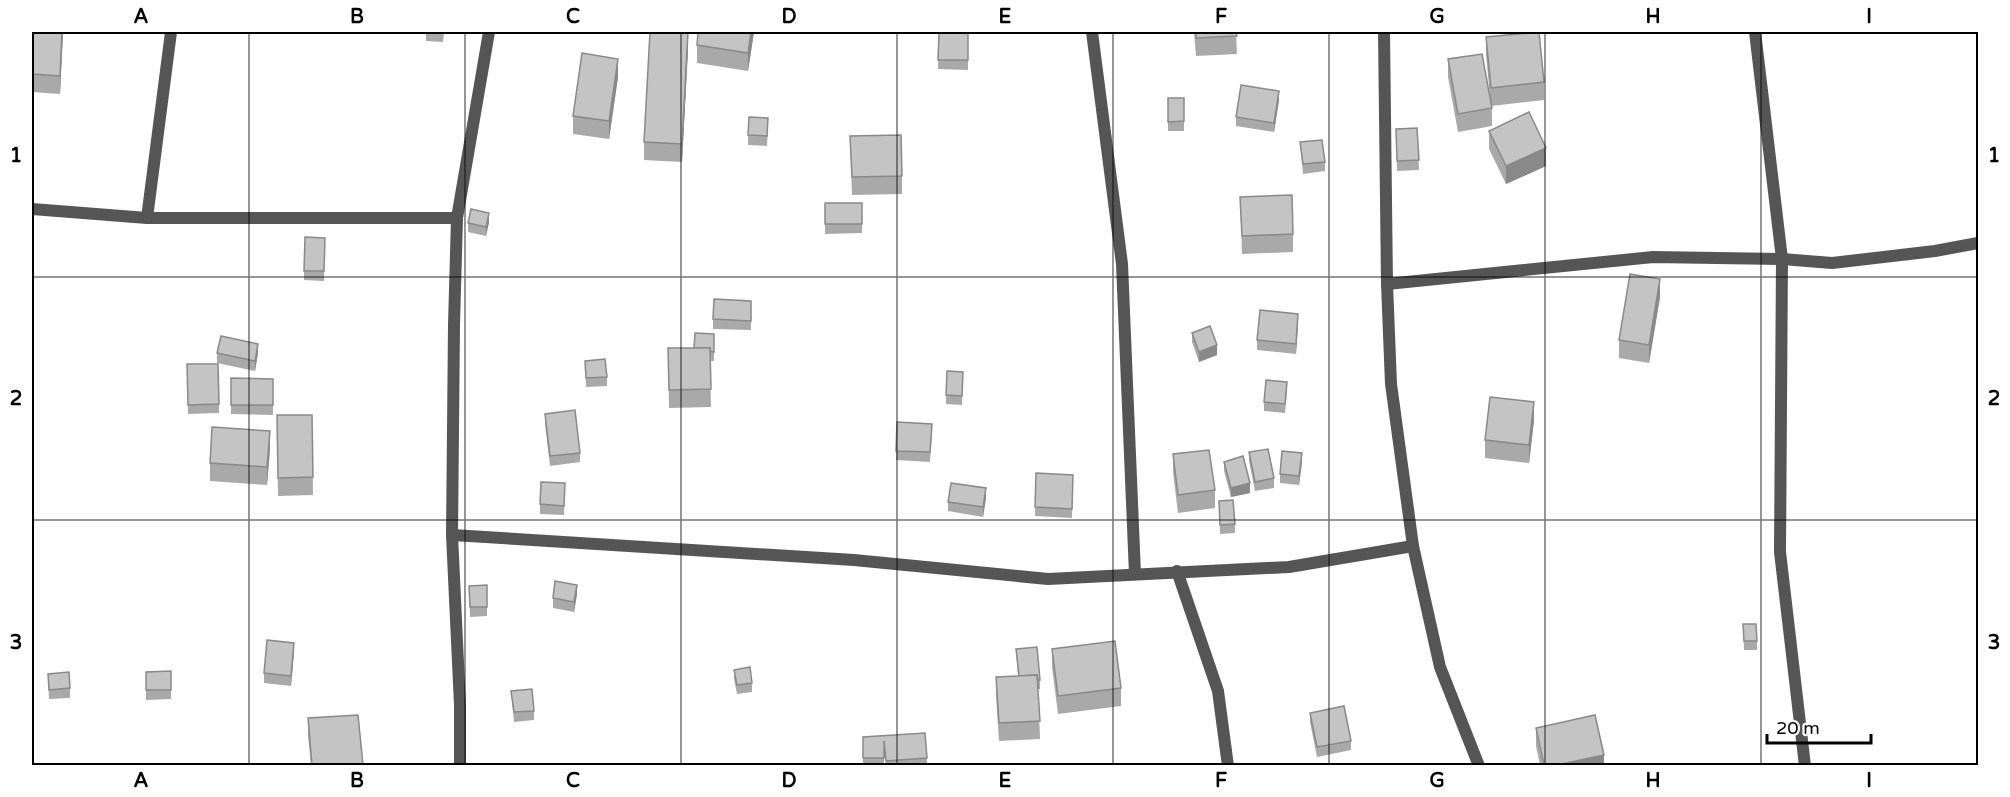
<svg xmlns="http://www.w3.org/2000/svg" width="2010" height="797" viewBox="0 0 2010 797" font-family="'Varela Round',sans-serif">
  <rect width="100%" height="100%" fill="#fff"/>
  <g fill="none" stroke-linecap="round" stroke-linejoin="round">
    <g stroke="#555" stroke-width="12">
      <polyline points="1092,32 1122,264 1135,574"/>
      <polyline points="1384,32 1387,284 1391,384 1413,546 1440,667 1479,766"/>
      <polyline points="1755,32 1782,259 1780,552 1805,766"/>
      <polyline points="32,209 147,218 457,218"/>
      <polyline points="147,218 171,32"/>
      <polyline points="1387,284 1653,257 1782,259 1832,263 1935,251 1978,243"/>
      <polyline points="452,535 854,560 1048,579 1289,567 1413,546"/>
      <polyline points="1177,571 1218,691 1228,766"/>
      <polyline points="460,766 460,705 452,535 454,325 457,218 489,32"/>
    </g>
  </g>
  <g fill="#a9a9a9">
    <polygon points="32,32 63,32 60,94 32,92"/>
    <polygon points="426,32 444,32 443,42 426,41"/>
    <polygon points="754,32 748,71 697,63 697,45"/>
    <polygon points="939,32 968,32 968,70 938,69"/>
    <polygon points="1194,32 1236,32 1237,54 1196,56"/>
    <polygon points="1486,37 1544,82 1544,100 1491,106 1486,55"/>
    <polygon points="688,49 682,162 644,160 644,142"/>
    <polygon points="1448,59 1492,108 1492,126 1458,132 1448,77"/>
    <polygon points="618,77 609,139 573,134 573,116"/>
    <rect x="1168" y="98" width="16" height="33"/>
    <polygon points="1279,100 1274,132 1236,126 1236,117"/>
    <polygon points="768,128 767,146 748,145 748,135"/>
    <polygon points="1417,128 1419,170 1397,171 1396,129"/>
    <polygon points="1489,131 1546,166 1506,184 1489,149"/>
    <polygon points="850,136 902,176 902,194 852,195"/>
    <polygon points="1300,142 1325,162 1325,171 1303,174"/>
    <polygon points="1240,197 1293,234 1293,252 1242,254"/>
    <polygon points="825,203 862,203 862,233 825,234"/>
    <polygon points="489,222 486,236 468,232 468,223"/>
    <polygon points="325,238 324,281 304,280 304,271"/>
    <polygon points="1660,297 1649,363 1619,358 1619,340"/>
    <polygon points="751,301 751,330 713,329 713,319"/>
    <polygon points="1298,324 1296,354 1257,350 1257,340"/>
    <polygon points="1192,333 1217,355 1199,362 1192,342"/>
    <polygon points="714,334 714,361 710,361 711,407 669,408 668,348 694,348"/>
    <polygon points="217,353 258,353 255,371 217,363"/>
    <polygon points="585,361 607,377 607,386 586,387"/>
    <polygon points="187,364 219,404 219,413 188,414"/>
    <polygon points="963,372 962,405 946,404 946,395"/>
    <polygon points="231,378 273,379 273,415 231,414"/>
    <polygon points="1287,391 1285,413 1264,411 1264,402"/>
    <polygon points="545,414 580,453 580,462 550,466 545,424"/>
    <polygon points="312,415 313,495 278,496 277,433"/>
    <polygon points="1534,420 1529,463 1485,458 1485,440"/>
    <polygon points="897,422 932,433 930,462 896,460"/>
    <polygon points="270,449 267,485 210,481 210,463"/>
    <polygon points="1249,452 1274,478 1274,488 1255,491 1249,461"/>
    <polygon points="1173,454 1215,490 1215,508 1178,513 1173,472"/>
    <polygon points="1224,462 1250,493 1231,497 1224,471"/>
    <polygon points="1302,462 1299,485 1280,483 1280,474"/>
    <polygon points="1036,473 1073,485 1072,518 1035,516"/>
    <polygon points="565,483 564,515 540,514 540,504"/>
    <polygon points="986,498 983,517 948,511 948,502"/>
    <polygon points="1219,501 1235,524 1235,533 1220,534"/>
    <polygon points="487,585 487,616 470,617 469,586"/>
    <polygon points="577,594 574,612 553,608 553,598"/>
    <polygon points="1743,624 1757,641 1757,650 1744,650"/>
    <polygon points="1016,649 1040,680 1040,689 1038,689 1040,739 999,741 996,695 996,677 1018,676"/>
    <polygon points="1052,649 1121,688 1121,706 1058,714 1052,667"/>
    <polygon points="294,652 291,686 264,683 264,673"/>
    <polygon points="734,670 752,683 752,692 737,694 734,679"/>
    <polygon points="171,671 171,699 146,700 146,672"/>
    <polygon points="48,674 70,688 70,698 49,699"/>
    <polygon points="511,691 534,711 534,720 514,722"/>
    <polygon points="1310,713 1351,741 1351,750 1317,757 1310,722"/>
    <polygon points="308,718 363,765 311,765 308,736"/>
    <polygon points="1536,728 1604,765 1540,765 1536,746"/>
    <polygon points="863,737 927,758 927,765 886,765 884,750 884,765 863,765"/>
  </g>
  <g fill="#898989">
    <polygon points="62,32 63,32 60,94 60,76"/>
    <polygon points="688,32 688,49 682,162 682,144"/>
    <polygon points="751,32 754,32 748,71 748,53"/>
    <polygon points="618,59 618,77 609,139 609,121"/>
    <polygon points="1279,91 1279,100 1274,132 1274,123"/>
    <polygon points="1546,148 1546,166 1506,184 1506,166"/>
    <polygon points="489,213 489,222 486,236 486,227"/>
    <polygon points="1660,279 1660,297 1649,363 1649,345"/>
    <polygon points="1298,314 1298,324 1296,354 1296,344"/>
    <polygon points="258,344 258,353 255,371 255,361"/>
    <polygon points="1217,345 1217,355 1199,362 1199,352"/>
    <polygon points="1534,402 1534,420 1529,463 1529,445"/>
    <polygon points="270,431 270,449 267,485 267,467"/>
    <polygon points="1302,453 1302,462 1299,485 1299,476"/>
    <polygon points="1250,483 1250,493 1231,497 1231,488"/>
    <polygon points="986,488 986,498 983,517 983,507"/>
    <polygon points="577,585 577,594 574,612 574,602"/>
    <polygon points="294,643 294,652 291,686 291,676"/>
    <polygon points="1604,755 1604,765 1557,765"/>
  </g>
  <g fill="#c4c4c4" stroke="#898989" stroke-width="1.5">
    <polygon points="32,32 62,32 60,76 32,74"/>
    <polygon points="426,32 443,32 443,33"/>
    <polygon points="650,32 688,32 682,144 644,142"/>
    <polygon points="698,32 751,32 748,53 697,45"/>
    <polygon points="939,32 968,32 968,60 938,60"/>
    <polygon points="1196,32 1236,32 1237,36 1196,38"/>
    <polygon points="1539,32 1544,82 1491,88 1486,37"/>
    <polygon points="582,53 618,59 609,121 573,116"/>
    <polygon points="1482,54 1492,108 1458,114 1448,59"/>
    <polygon points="1241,85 1279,91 1274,123 1236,117"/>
    <polygon points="1168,98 1184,98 1184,121 1168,122"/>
    <polygon points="1529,112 1546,148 1506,166 1489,131"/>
    <polygon points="749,117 768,118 767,136 748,135"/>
    <polygon points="1417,128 1419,160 1397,161 1396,129"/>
    <polygon points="901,135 902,176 852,177 850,136"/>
    <polygon points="1322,140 1325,162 1303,164 1300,142"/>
    <polygon points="1292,195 1293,234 1242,236 1240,197"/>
    <rect x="825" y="203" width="37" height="21"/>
    <polygon points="471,209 489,213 486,227 468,223"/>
    <polygon points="305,237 325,238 324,271 304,271"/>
    <polygon points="1630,274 1660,279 1649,345 1619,340"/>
    <polygon points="714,299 751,301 751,321 713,319"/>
    <polygon points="1260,310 1298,314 1296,344 1257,340"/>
    <polygon points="1210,326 1217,345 1199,352 1192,333"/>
    <polygon points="695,333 714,334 714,352 710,351 710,348 694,348"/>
    <polygon points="221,336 258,344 255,361 217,353"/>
    <polygon points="668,348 710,348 711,389 669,390"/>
    <polygon points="605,359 607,377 586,378 585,361"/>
    <polygon points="187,364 218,364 219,404 188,405"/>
    <polygon points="947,371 963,372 962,396 946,395"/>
    <polygon points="231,378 273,379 273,405 231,405"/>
    <polygon points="1266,380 1287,382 1285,404 1264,402"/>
    <polygon points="1490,397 1534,402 1529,445 1485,440"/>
    <polygon points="575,410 580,453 550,456 545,414"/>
    <polygon points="277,415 312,415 313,477 278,478"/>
    <polygon points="897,422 932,424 930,452 896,451"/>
    <polygon points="212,427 270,431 267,467 210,463"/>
    <polygon points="1268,449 1274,478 1255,482 1249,452"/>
    <polygon points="1209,450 1215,490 1178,495 1173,454"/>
    <polygon points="1282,451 1302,453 1299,476 1280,474"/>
    <polygon points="1243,456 1250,483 1231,488 1224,462"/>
    <polygon points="1036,473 1073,475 1072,509 1035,507"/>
    <polygon points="541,482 565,483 564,506 540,504"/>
    <polygon points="951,483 986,488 983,507 948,502"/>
    <polygon points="1233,500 1235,524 1220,525 1219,501"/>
    <polygon points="555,581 577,585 574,602 553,598"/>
    <polygon points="487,585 487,607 470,607 469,586"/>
    <polygon points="1743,624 1756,624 1757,641 1744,641"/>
    <polygon points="267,640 294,643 291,676 264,673"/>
    <polygon points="1115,641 1121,688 1058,696 1052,649"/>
    <polygon points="1037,647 1040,680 1038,680 1037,675 1019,676 1016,649"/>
    <polygon points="750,667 752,683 737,685 734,670"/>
    <polygon points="171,671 171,690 146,690 146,672"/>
    <polygon points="69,672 70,688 49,690 48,674"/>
    <polygon points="1037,675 1040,721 999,723 996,677"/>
    <polygon points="532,689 534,711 514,712 511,691"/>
    <polygon points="1344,706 1351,741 1317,747 1310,713"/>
    <polygon points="358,715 363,765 312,765 308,718"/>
    <polygon points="1595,715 1604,755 1557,765 1544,765 1536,728"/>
    <polygon points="925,733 927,758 886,761 884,741 884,758 863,758 863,737"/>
  </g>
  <path fill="none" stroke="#000" stroke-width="1.5" stroke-opacity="0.55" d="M249,32V766M465,32V766M681,32V766M897,32V766M1113,32V766M1329,32V766M1545,32V766M1761,32V766M32,277H1978M32,520H1978"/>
  <rect width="2010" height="797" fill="none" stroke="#ffffff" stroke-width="66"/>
  <path d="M1767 734v9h104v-9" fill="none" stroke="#000000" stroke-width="3"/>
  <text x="1776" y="734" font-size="18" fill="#000000" stroke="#ffffff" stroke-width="4.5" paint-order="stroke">20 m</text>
  <rect x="33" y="33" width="1944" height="731" fill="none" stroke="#000" stroke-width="2"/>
  <g font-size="20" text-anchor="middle" font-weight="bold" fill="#000">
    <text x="141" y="23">A</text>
    <text x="357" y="23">B</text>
    <text x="573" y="23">C</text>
    <text x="789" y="23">D</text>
    <text x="1005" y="23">E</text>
    <text x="1221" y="23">F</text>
    <text x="1437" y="23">G</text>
    <text x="1653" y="23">H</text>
    <text x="1869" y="23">I</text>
    <text x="16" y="162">1</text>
    <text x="1994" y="162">1</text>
    <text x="16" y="405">2</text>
    <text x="1994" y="405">2</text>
    <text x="16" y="649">3</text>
    <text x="1994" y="649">3</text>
    <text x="141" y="787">A</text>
    <text x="357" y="787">B</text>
    <text x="573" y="787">C</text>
    <text x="789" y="787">D</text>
    <text x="1005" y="787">E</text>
    <text x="1221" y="787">F</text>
    <text x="1437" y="787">G</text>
    <text x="1653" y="787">H</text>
    <text x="1869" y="787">I</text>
  </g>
</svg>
